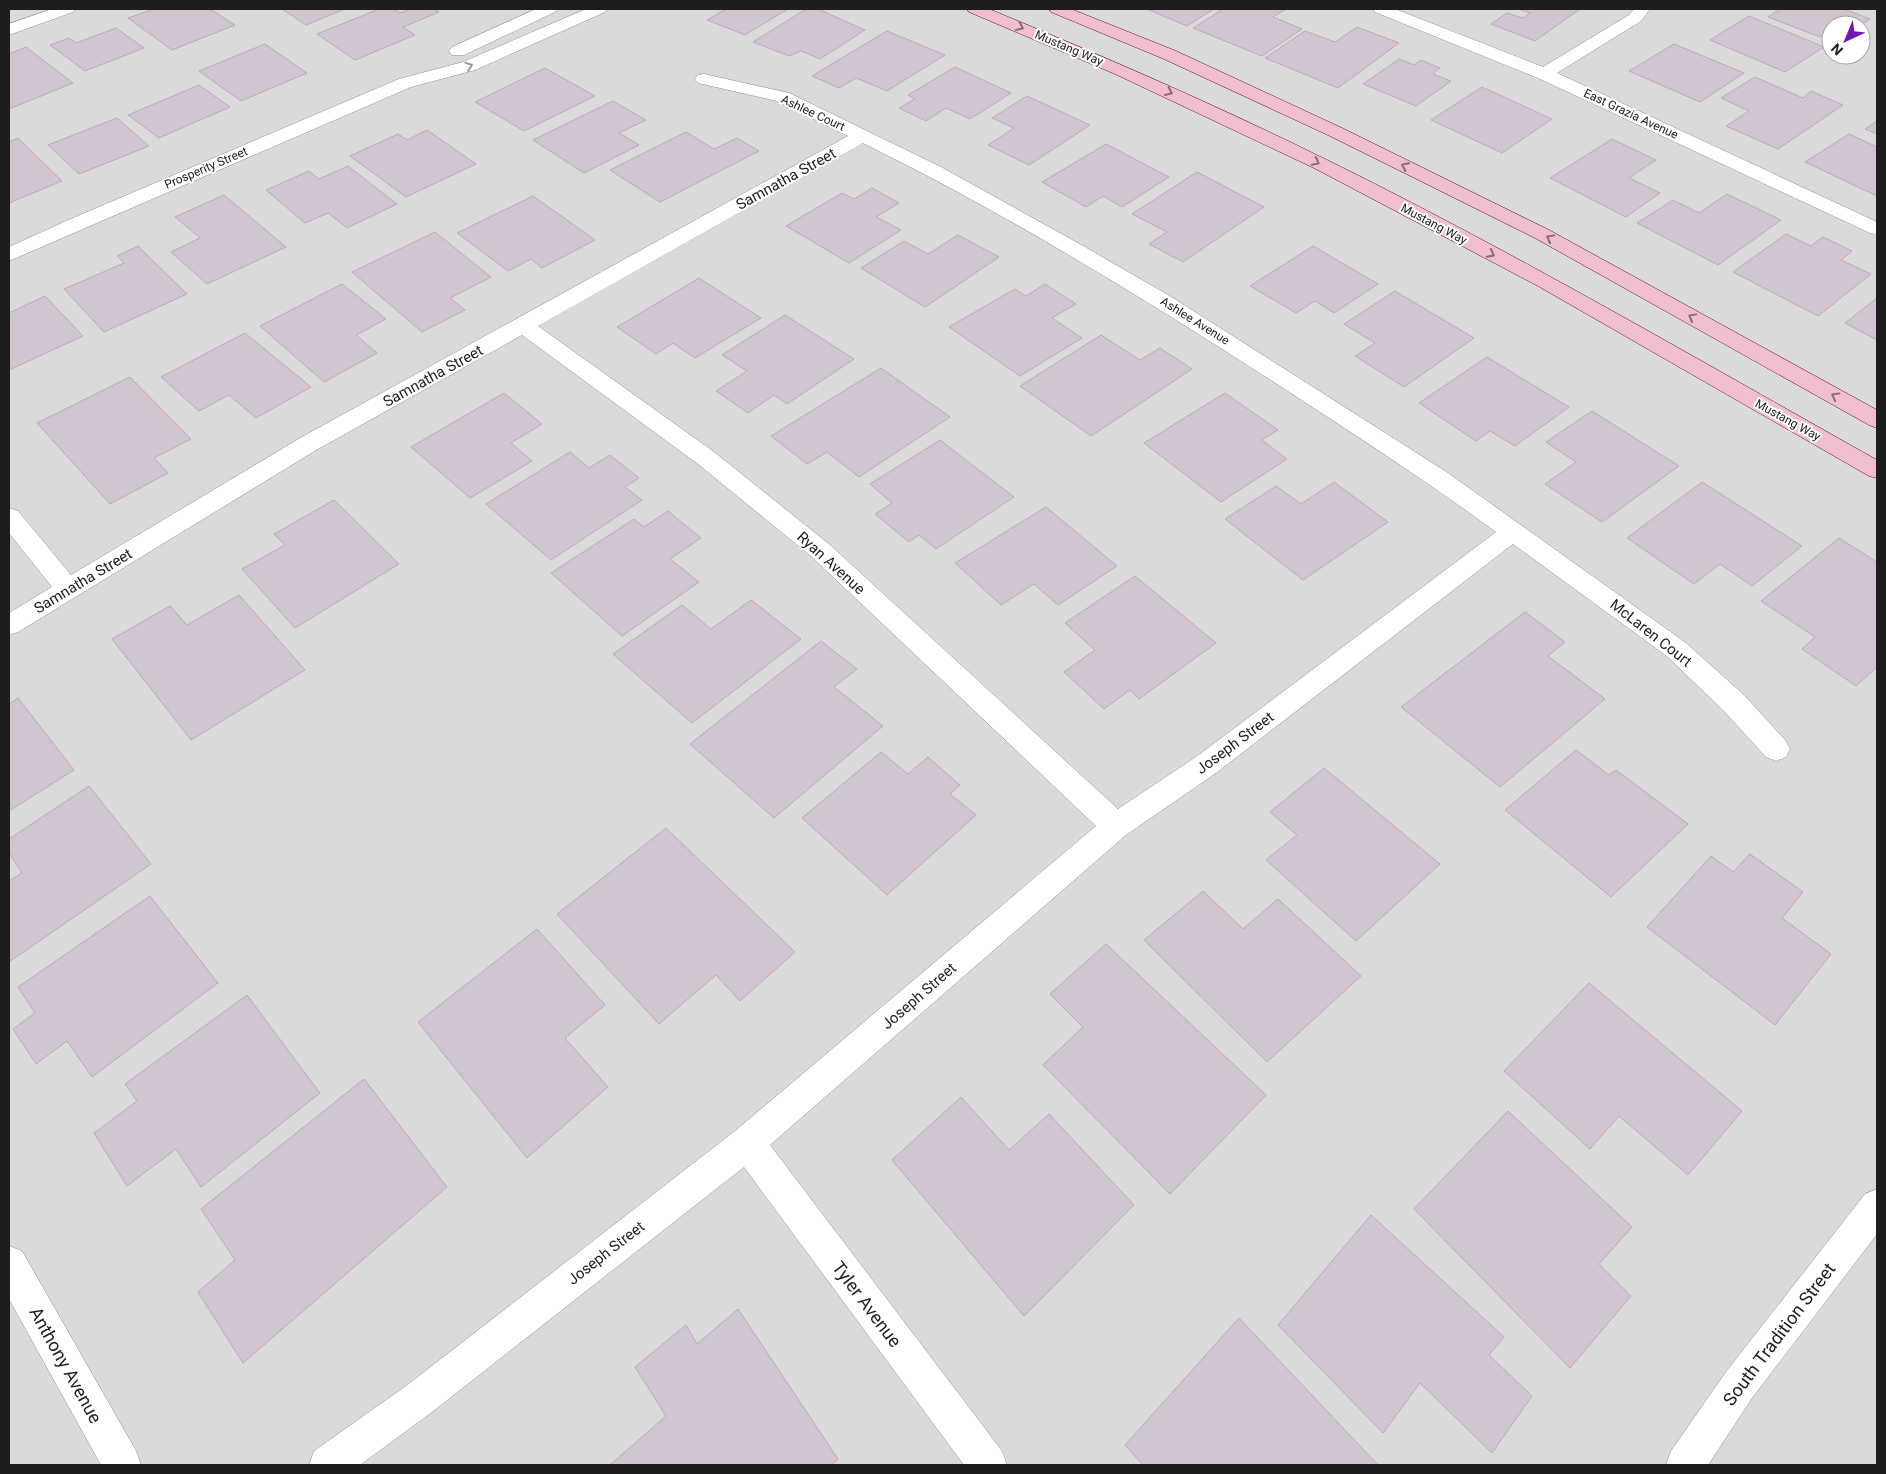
<svg xmlns="http://www.w3.org/2000/svg" width="1886" height="1474" viewBox="0 0 1886 1474" font-family="Roboto,sans-serif">
  <rect width="100%" height="100%" fill="#ede4ea"/>
  <path fill="#dadada" fill-rule="evenodd" d="M9,9H1877V1465H9ZM1831,25H1861V55H1831Z"/>
  <g fill="#d2c5d2" stroke="#bca8bc">
    <polygon points="154,9 210,9 235,25 172,50 128,18"/>
    <polygon points="282,9 345,9 306,25"/>
    <polygon points="379,9 394,9 400,13 410,9 433,9 439,12 403,27 415,35 355,60 317,34"/>
    <polygon points="726,9 788,9 745,35 707,20"/>
    <polygon points="806,9 818,9 865,30 820,59 801,51 789,56 753,42"/>
    <polygon points="1147,9 1214,9 1187,26"/>
    <polygon points="1223,9 1286,9 1273,17 1302,29 1262,56 1193,28"/>
    <polygon points="1518,9 1580,9 1535,41 1491,24 1507,13 1523,18 1530,13"/>
    <polygon points="1780,9 1844,9 1870,19 1861,25 1841,23 1831,25 1831,30 1820,37 1768,17"/>
    <polygon points="1749,16 1824,47 1785,72 1710,40"/>
    <polygon points="1357,27 1399,43 1338,88 1265,58 1305,31 1335,42"/>
    <polygon points="116,28 144,48 85,71 50,45 69,38 76,43"/>
    <polygon points="887,31 945,55 887,91 856,78 839,88 812,76"/>
    <polygon points="265,44 307,73 241,101 199,71"/>
    <polygon points="1674,44 1744,73 1700,102 1629,71"/>
    <polygon points="26,47 73,83 9,109 9,54"/>
    <polygon points="1399,59 1414,65 1421,60 1440,68 1433,74 1451,81 1416,106 1363,84"/>
    <polygon points="955,67 1011,93 970,119 946,108 926,121 899,108 915,99 908,95"/>
    <polygon points="545,68 595,96 524,131 475,102"/>
    <polygon points="1755,77 1803,98 1811,91 1843,105 1778,149 1726,126 1749,111 1721,98"/>
    <polygon points="199,85 230,107 159,138 128,115"/>
    <polygon points="1482,87 1552,119 1502,153 1431,120"/>
    <polygon points="1027,96 1090,125 1029,165 988,145 1014,128 992,118"/>
    <polygon points="613,101 646,120 619,133 639,145 584,173 533,140"/>
    <polygon points="117,118 149,146 79,174 48,145"/>
    <polygon points="1877,121 1877,134 1865,129"/>
    <polygon points="427,130 476,164 406,197 350,156 398,134 407,140"/>
    <polygon points="686,132 714,149 737,138 759,151 660,202 610,170"/>
    <polygon points="1849,134 1877,147 1877,196 1805,162"/>
    <polygon points="18,138 62,181 9,203 9,142"/>
    <polygon points="1612,139 1656,160 1629,178 1660,193 1626,217 1550,178"/>
    <polygon points="1106,144 1169,177 1122,207 1103,196 1086,207 1042,182"/>
    <polygon points="348,166 397,204 347,228 328,213 305,223 266,190 309,171 319,179"/>
    <polygon points="1197,172 1264,207 1183,262 1149,244 1167,232 1132,214"/>
    <polygon points="872,188 899,203 876,217 901,230 849,263 786,226 842,193 854,199"/>
    <polygon points="1727,194 1781,220 1718,265 1637,223 1673,200 1699,213"/>
    <polygon points="224,195 286,247 207,284 171,252 200,238 175,217"/>
    <polygon points="533,196 595,240 542,268 531,259 508,271 457,233"/>
    <polygon points="435,232 491,277 450,298 465,310 422,332 352,272"/>
    <polygon points="1786,234 1811,246 1823,237 1852,251 1841,260 1871,274 1818,316 1733,272"/>
    <polygon points="958,235 999,257 925,307 861,268 904,241 928,254"/>
    <polygon points="138,246 187,294 104,332 64,289 124,263 117,256"/>
    <polygon points="1313,246 1378,284 1334,313 1315,301 1296,313 1250,286"/>
    <polygon points="699,278 761,318 695,358 673,343 656,354 617,327"/>
    <polygon points="342,284 386,319 356,335 377,353 324,382 260,326"/>
    <polygon points="1045,284 1076,304 1052,318 1082,338 1020,376 949,327 1015,289 1026,296"/>
    <polygon points="1395,291 1474,338 1404,387 1355,356 1375,343 1344,324"/>
    <polygon points="45,296 83,336 9,370 9,313"/>
    <polygon points="1877,298 1877,340 1845,323"/>
    <polygon points="785,315 854,359 787,404 774,395 748,413 716,391 747,371 722,355"/>
    <polygon points="245,333 311,387 256,418 229,395 199,411 161,377"/>
    <polygon points="1101,335 1140,360 1160,348 1192,369 1091,436 1020,386"/>
    <polygon points="1487,357 1569,407 1515,446 1490,431 1476,441 1419,403"/>
    <polygon points="881,368 950,417 859,477 827,452 807,464 771,436"/>
    <polygon points="130,377 191,439 154,458 168,473 110,504 37,423"/>
    <polygon points="504,393 542,424 511,443 532,461 470,498 411,447"/>
    <polygon points="1225,393 1278,430 1262,440 1287,459 1221,502 1144,443"/>
    <polygon points="1592,411 1679,466 1602,522 1545,484 1576,462 1546,442"/>
    <polygon points="940,440 1014,497 936,549 919,535 909,542 875,514 892,503 870,484"/>
    <polygon points="570,452 589,468 610,455 639,478 625,487 642,500 551,560 486,504"/>
    <polygon points="1334,482 1388,522 1303,580 1225,519 1276,486 1301,504"/>
    <polygon points="1702,482 1802,546 1752,586 1720,564 1694,584 1627,538"/>
    <polygon points="334,500 399,564 295,628 242,569 285,545 274,534"/>
    <polygon points="1046,507 1117,566 1058,605 1034,584 1001,605 955,563"/>
    <polygon points="668,511 701,538 670,559 699,582 622,636 551,573 634,519 644,527"/>
    <polygon points="1839,538 1877,562 1877,667 1856,686 1802,649 1815,637 1761,601"/>
    <polygon points="1135,576 1216,643 1139,699 1130,690 1104,709 1064,672 1095,650 1065,623"/>
    <polygon points="239,595 305,670 191,740 112,639 170,606 187,625"/>
    <polygon points="751,600 801,639 692,723 613,654 682,605 711,629"/>
    <polygon points="1525,612 1565,642 1548,656 1605,699 1500,787 1401,707"/>
    <polygon points="821,641 857,669 834,687 883,726 774,818 690,744"/>
    <polygon points="18,698 74,770 9,811 9,704"/>
    <polygon points="1576,750 1609,775 1616,770 1688,824 1611,897 1505,810"/>
    <polygon points="881,752 908,774 928,757 960,785 950,794 976,815 887,895 802,818"/>
    <polygon points="1324,768 1440,864 1356,941 1266,860 1297,835 1270,812"/>
    <polygon points="89,786 151,864 9,962 9,881 22,873 9,853 9,839"/>
    <polygon points="666,828 795,952 740,1001 716,975 659,1024 557,914"/>
    <polygon points="1750,854 1803,892 1782,918 1831,954 1775,1025 1647,927 1711,856 1733,872"/>
    <polygon points="1203,891 1243,929 1278,899 1361,976 1267,1062 1144,940"/>
    <polygon points="150,896 218,983 92,1077 67,1041 36,1064 13,1029 35,1013 18,987"/>
    <polygon points="537,929 605,1005 565,1038 608,1087 527,1158 418,1022"/>
    <polygon points="1106,944 1266,1095 1170,1194 1043,1065 1083,1027 1050,994"/>
    <polygon points="1589,983 1742,1111 1688,1175 1619,1116 1590,1149 1504,1071"/>
    <polygon points="247,995 320,1093 201,1187 176,1149 127,1186 94,1133 137,1101 125,1084"/>
    <polygon points="364,1079 447,1187 243,1363 198,1292 235,1260 201,1209"/>
    <polygon points="961,1097 1009,1150 1049,1114 1134,1205 1024,1316 892,1160"/>
    <polygon points="1508,1111 1632,1227 1599,1264 1631,1296 1570,1368 1414,1209"/>
    <polygon points="1371,1215 1504,1337 1489,1355 1532,1396 1492,1453 1420,1383 1383,1433 1278,1325"/>
    <polygon points="738,1309 838,1459 832,1465 610,1465 666,1416 635,1367 686,1325 697,1344"/>
    <polygon points="1239,1318 1378,1465 1143,1465 1125,1445"/>
  </g>
  <g fill="none" stroke-linecap="round" stroke-linejoin="round">
    <g stroke="#919191" stroke-width="1">
      <g id="street">
        <polygon points="52,9 75,9 73,12 9,35 9,24"/>
        <polygon points="536,9 557,9 555,12 464,55 452,55 449,51 452,47"/>
        <polygon points="586,9 607,9 605,12 475,70 411,87 9,261 9,247 66,221 399,79 463,62"/>
        <polygon points="1373,9 1395,9 1543,67 1629,15 1634,9 1650,9 1641,21 1557,73 1877,222 1877,235 1870,233 1538,78 1375,12"/>
        <path d="M704,74L789,93L941,167L1085,247L1173,298L1448,473L1686,643L1744,695L1786,741L1790,749L1786,757L1776,761L1766,757L1724,711L1668,657L1513,544L1216,773L1126,835L770,1145L1002,1451L1007,1465H964L744,1167L432,1412L360,1465H309L314,1451L406,1386L735,1131L1096,826L812,557L698,464L522,335L318,449L18,632L9,635V613L52,587L9,533V508L18,511L71,575L302,437L848,136L777,101L698,83L695,79L698,75ZM863,143C1005,213 1140,296 1274,382C1349,431 1424,479 1496,532L1196,757L1118,809L830,545L714,452L538,326Z"/>
        <polygon points="1877,1189 1877,1234 1752,1398 1708,1465 1666,1465 1671,1451 1726,1372 1865,1194"/>
        <polygon points="9,1246 22,1251 136,1451 141,1465 101,1465 9,1299"/>
      </g>
    </g>
    <g stroke="#65122c" stroke-width="1">
      <g id="secondary">
        <path d="M967,9H989C1103,56 1216,105 1327,160C1514,252 1695,358 1877,460V478L1869,476L1538,286L1314,168L1115,74L969,12Z"/>
        <polygon points="1049,9 1071,9 1176,51 1342,128 1549,230 1877,410 1877,428 1869,425 1535,238 1330,136 1164,59 1051,12"/>
      </g>
    </g>
    <use href="#street" fill="#fff" fill-rule="evenodd"/>
    <use href="#secondary" fill="#f1bdd0" fill-rule="evenodd"/>
  </g>
  <defs><path id="oneway-chevron" d="M-2-3.5L2.5 0L-2 3.5" fill="none" stroke-width="1.6" stroke-linecap="round" stroke-linejoin="round" transform="scale(1.25)"/></defs>
  <g stroke="#876d76">
    <use href="#oneway-chevron" transform="translate(1020 27) rotate(23)"/>
    <use href="#oneway-chevron" transform="translate(1169 92) rotate(25)"/>
    <use href="#oneway-chevron" transform="translate(1316 162) rotate(26)"/>
    <use href="#oneway-chevron" transform="translate(1405 166) rotate(-154)"/>
    <use href="#oneway-chevron" transform="translate(1550 238) rotate(-151)"/>
    <use href="#oneway-chevron" transform="translate(1491 254) rotate(28)"/>
    <use href="#oneway-chevron" transform="translate(1692 317) rotate(-151)"/>
    <use href="#oneway-chevron" transform="translate(1835 396) rotate(-151)"/>
  </g>
  <use stroke="#999" href="#oneway-chevron" transform="translate(469 66) rotate(-19)"/>
  <g text-anchor="middle" dominant-baseline="central" stroke-width="4" stroke-linejoin="round" paint-order="stroke">
    <g font-size="12" fill="#1d1d1d" stroke="#fff">
      <text transform="translate(1069 48) rotate(23)">Mustang Way</text>
      <text transform="translate(813 113) rotate(25)">Ashlee Court</text>
      <text transform="translate(1631 114) rotate(25)">East Grazia Avenue</text>
      <text transform="translate(206 168) rotate(-23)">Prosperity Street</text>
      <text transform="translate(1434 224) rotate(28)">Mustang Way</text>
      <text transform="translate(1195 321) rotate(32)">Ashlee Avenue</text>
      <text transform="translate(1788 420) rotate(29)">Mustang Way</text>
    </g>
    <g font-size="15" fill="#1d1d1d" stroke="#fff">
      <text transform="translate(786 179) rotate(-29)">Samnatha Street</text>
      <text transform="translate(433 376) rotate(-29)">Samnatha Street</text>
      <text transform="translate(831 563) rotate(42)">Ryan Avenue</text>
      <text transform="translate(83 581) rotate(-31)">Samnatha Street</text>
      <text transform="translate(1651 633) rotate(38)">McLaren Court</text>
      <text transform="translate(1235 743) rotate(-37)">Joseph Street</text>
      <text transform="translate(919 996) rotate(-41)">Joseph Street</text>
      <text transform="translate(606 1253) rotate(-38)">Joseph Street</text>
    </g>
    <g font-size="18" fill="#1d1d1d" stroke="#fff">
      <text transform="translate(867 1304) rotate(53)">Tyler Avenue</text>
      <text transform="translate(1779 1334) rotate(-53)">South Tradition Street</text>
      <text transform="translate(66 1365) rotate(61)">Anthony Avenue</text>
    </g>
  </g>
  <rect width="1886" height="1474" fill="none" stroke="#1d1d1d" stroke-width="20"/>
  <g transform="translate(1846 40) rotate(224)"><circle r="24" fill="#ffffff" stroke="#a5a5a5"/>
  <path d="M0-4L9 19L0 12L-9 19Z" fill="#7118b1"/>
  <text y="-8" font-size="14" font-weight="bold" text-anchor="middle" fill="#1d1d1d">N</text>
  </g>
</svg>
